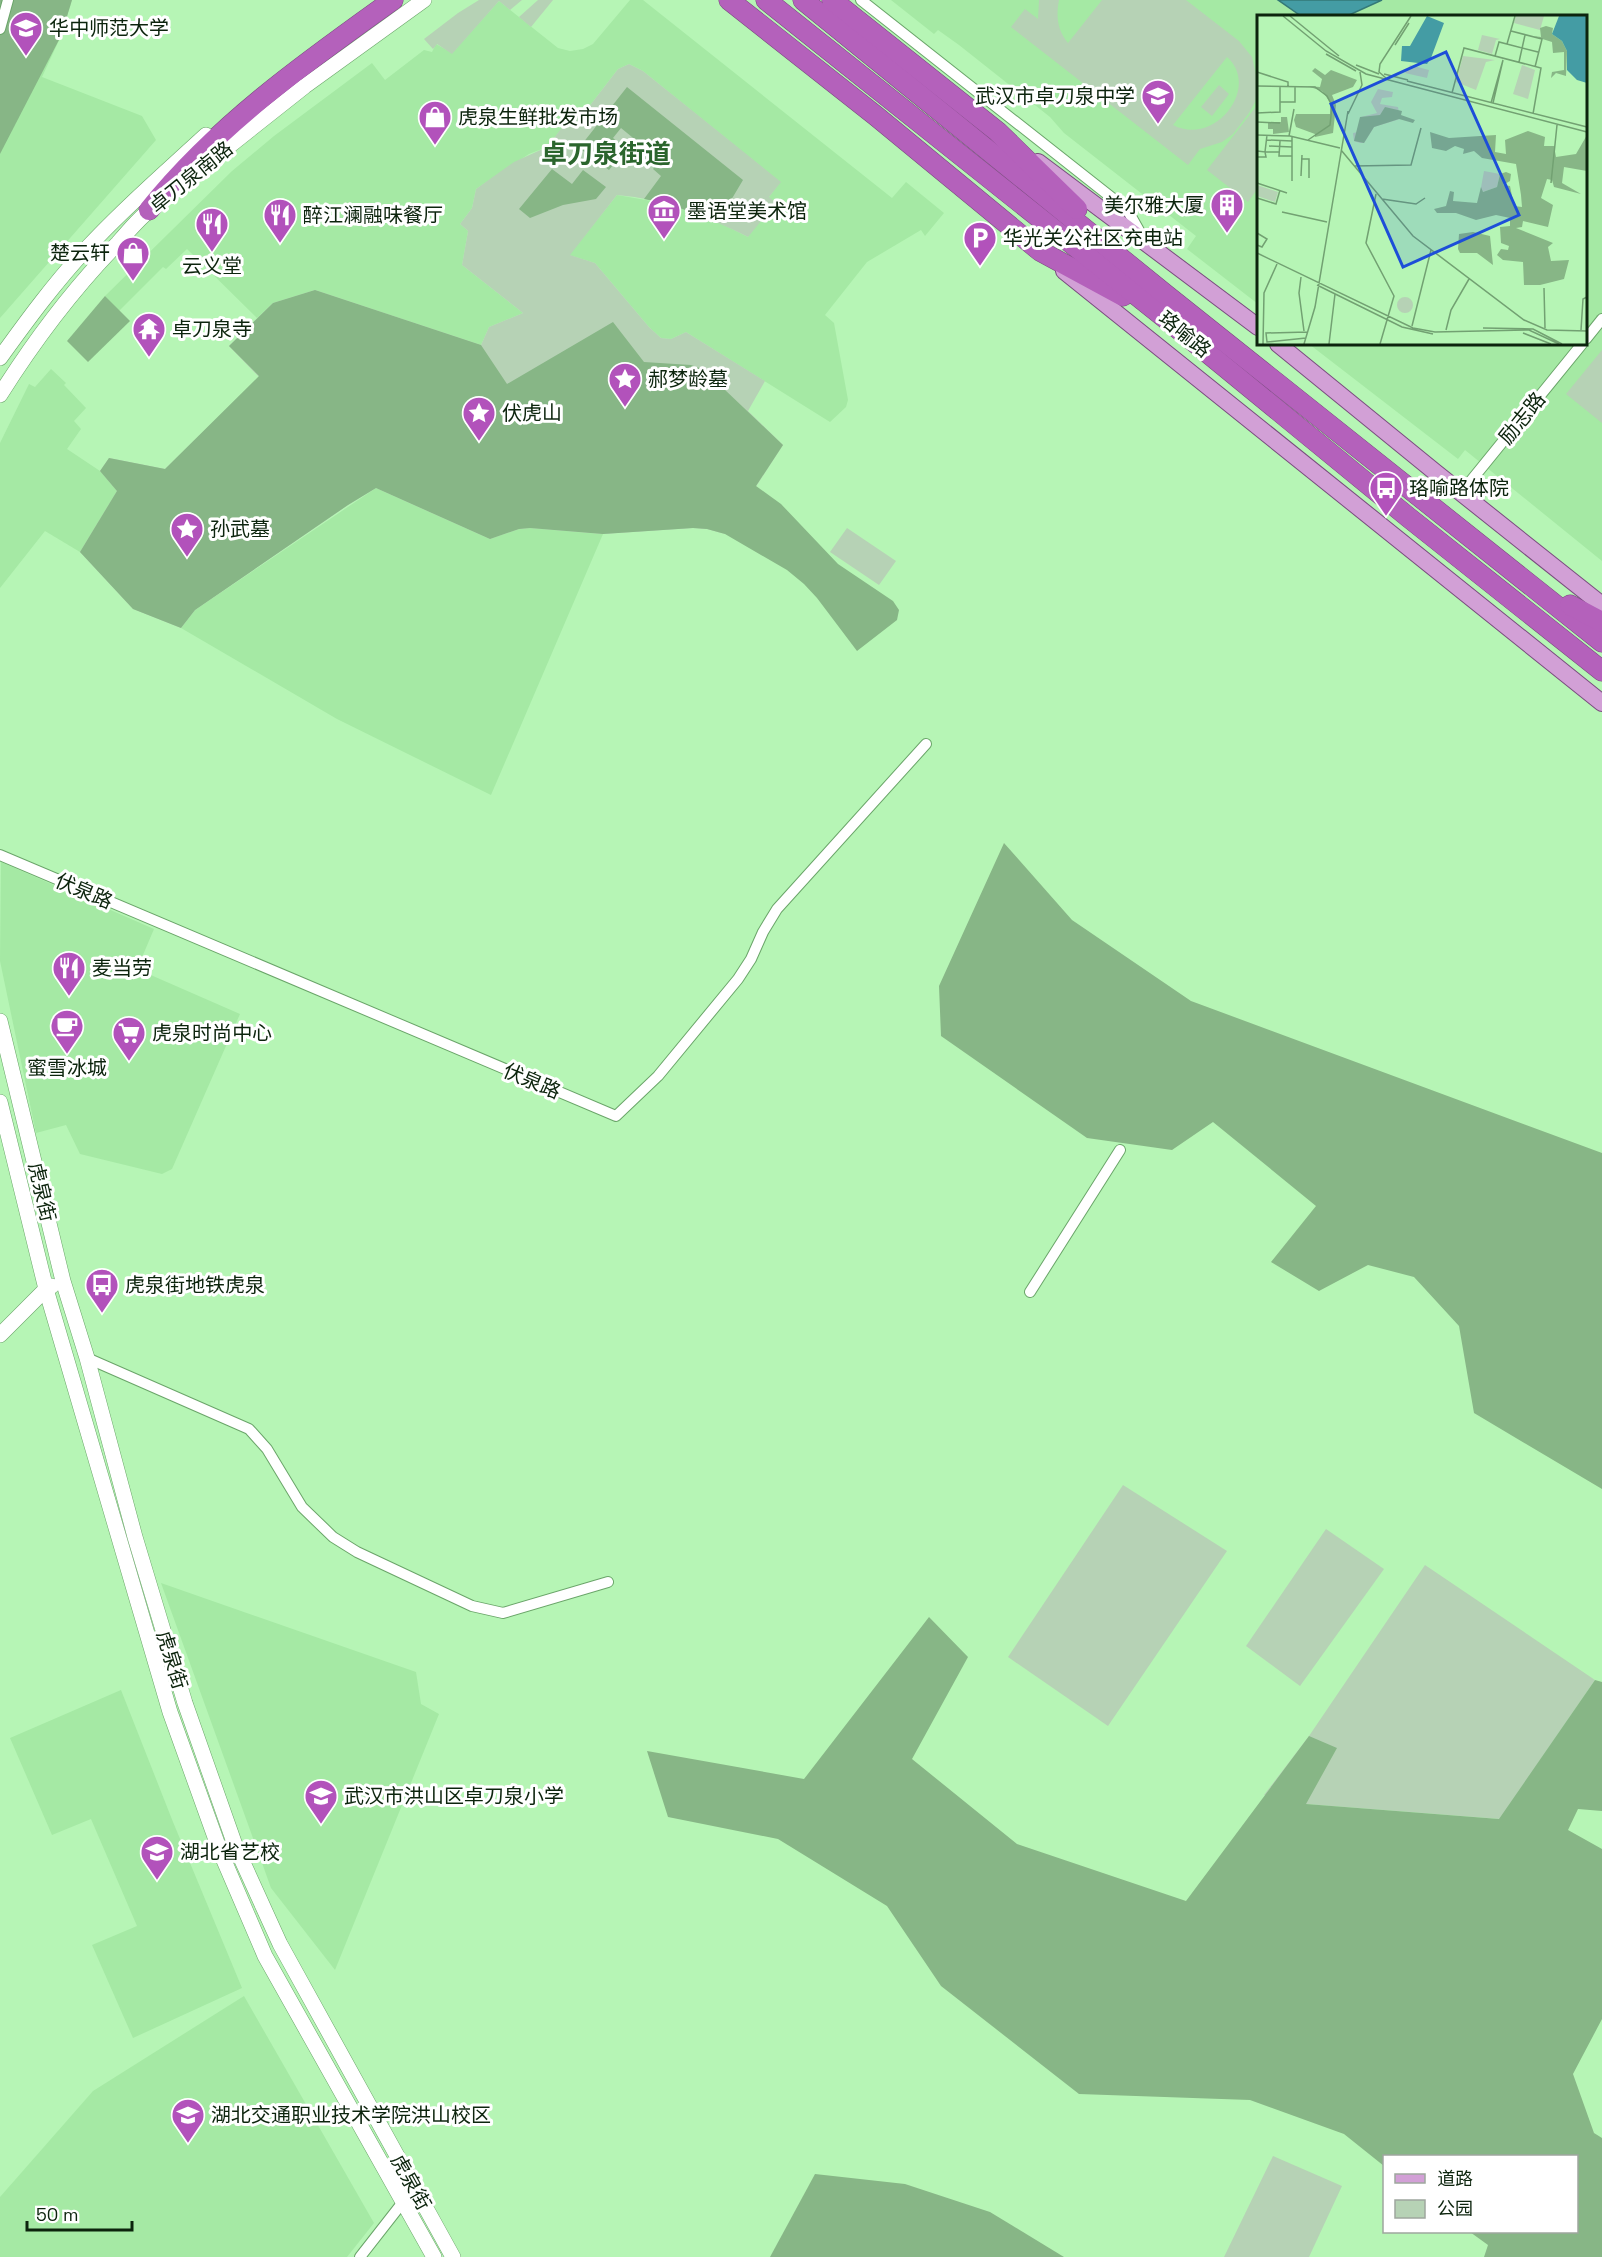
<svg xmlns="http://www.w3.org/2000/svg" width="1602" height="2257" viewBox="0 0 1602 2257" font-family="'Space Grotesk','Noto Sans SC',sans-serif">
  <rect width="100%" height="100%" fill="#b6f5b5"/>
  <g fill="#a5e9a4">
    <polygon points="0,0 72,0 61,36 42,77 142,116 156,140 0,318"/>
    <polygon points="630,0 643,0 892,198 906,182 944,213 925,236 921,230 867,262 825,315 834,323 848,400 846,407 830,422 686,332 671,339 661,338 649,327 595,263 569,255 617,195 669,204 718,222 748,237 769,197 780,182 643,71 629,64 618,69 581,117 575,112 547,147 529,154 476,189 472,208 460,224 468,231 462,265 523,313 489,327 481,345 315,290 273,303 257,318 187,249 166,269 163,267 119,311 105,296 232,171 274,136 372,63 385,80 424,50 432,52 436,44 452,53 499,1 558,48 570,51 583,49 593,44"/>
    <polygon points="891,0 1278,0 1301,16 1258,16 1258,304 1187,249 1196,236 1064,133 1050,117 959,45 938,30 934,34"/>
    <polygon points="1382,0 1602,0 1602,561 1465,450 1458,459 1309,344 1586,344 1586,16 1347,16"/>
    <polygon points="51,369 66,383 64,385 86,408 74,421 81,429 67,449 100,471 118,491 80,552 45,531 0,588 0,443 29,384 35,387"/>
    <polygon points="376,488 490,539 519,529 530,528 603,534 491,795 337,719 181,628 195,610"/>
    <polygon points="1,862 154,929 137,969 240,1014 172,1169 162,1174 80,1154 66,1125 36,1133 0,961"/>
    <polygon points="161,1583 416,1672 421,1704 439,1714 335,1970 271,1888"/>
    <polygon points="121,1690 173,1822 242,1988 133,2038 92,1945 137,1926 91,1819 52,1835 10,1738"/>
    <polygon points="244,1996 374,2223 347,2257 0,2257 0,2197 93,2091"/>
  </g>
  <g fill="#b6d2b5" fill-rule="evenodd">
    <polygon points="479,0 522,0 510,10 499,1 452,54 437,44 433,49 424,39 458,13"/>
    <polygon points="538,0 553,0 531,27 519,17"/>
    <path d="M1039,0H1059C1056,16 1057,30 1068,43L1102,0H1186L1239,41L1252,57L1258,84L1255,102L1249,113L1233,134L1222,142L1200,149L1188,165L1011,27L1025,9L1038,19ZM1227,57C1261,87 1215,147 1173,125Z"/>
    <path d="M629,64L643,71L781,182L769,197L776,203L748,237C706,216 664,199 617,195L570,255L595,263L649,327L661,338L671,339L686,332L765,381L748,411L783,445L725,534L707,529L693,528L603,534L530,528L519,529L490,539L376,488L348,505L195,610L181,628L133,609L80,552L117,491L100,471L109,458L165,469L259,377L229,346L273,303L315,290L481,345L489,327L523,313L462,265L468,231L460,224L472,208L476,189L514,162L547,147L574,112L581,117L618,69Z"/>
    <polygon points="1219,85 1229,94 1212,116 1201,107"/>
    <polygon points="1258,104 1258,188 1248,202 1207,170"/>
    <polygon points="1602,350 1602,423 1566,394"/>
    <polygon points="847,528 896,561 879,585 830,552"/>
    <polygon points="1123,1485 1227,1551 1108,1726 1008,1657"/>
    <polygon points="1326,1529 1384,1569 1300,1686 1246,1646"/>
    <polygon points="1425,1565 1595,1680 1500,1819 1306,1804 1264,1795 1309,1736"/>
    <polygon points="1273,2156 1342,2186 1309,2257 1224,2257"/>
  </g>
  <g fill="#87b686">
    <polygon points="0,0 72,0 61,36 0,154"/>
    <polygon points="627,87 743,180 718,222 669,204 644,199 661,176 653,169 660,160 621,128 613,138 626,149 609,170 579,148"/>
    <polygon points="552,169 572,184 583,170 606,187 596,199 563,205 530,218 519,209"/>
    <polygon points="315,290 481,345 507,384 613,322 644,362 691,365 703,369 783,445 756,486 781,504 838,564 893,601 899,610 897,620 857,651 817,598 804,584 787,570 725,534 707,529 693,528 603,534 530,528 519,529 490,539 376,488 348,505 195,610 181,628 133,609 80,552 117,491 100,471 109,458 165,469 259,376 229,346 273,303"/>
    <polygon points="105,296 130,321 88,362 67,341"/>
    <polygon points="1004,843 1072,920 1191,1001 1602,1153 1602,1489 1474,1413 1459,1326 1414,1277 1368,1265 1319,1291 1271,1262 1316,1206 1213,1122 1172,1150 1087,1138 941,1036 939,986"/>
    <polygon points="929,1617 968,1657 912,1759 1017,1844 1186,1901 1309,1736 1337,1748 1306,1804 1499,1819 1595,1680 1602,1682 1602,1811 1578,1809 1568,1830 1602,1849 1602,2019 1573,2074 1594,2133 1602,2138 1602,2257 1484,2257 1488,2245 1470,2232 1576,2232 1576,2156 1384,2156 1384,2166 1344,2134 1250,2100 1079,2094 941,1986 887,1906 778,1839 668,1817 647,1751 804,1779"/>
    <polygon points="815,2174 905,2184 990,2212 1064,2257 770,2257"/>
  </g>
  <polygon fill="#449ca4" stroke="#337877" stroke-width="1.5" points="1278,0 1382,0 1347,16 1301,16"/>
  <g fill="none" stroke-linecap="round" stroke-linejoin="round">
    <g stroke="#6aa569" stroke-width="12">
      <g id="street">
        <polyline points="861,0 1121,205 1128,211 1142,236"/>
        <polyline points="0,29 8,0"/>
        <polyline points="1586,339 1602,319"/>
        <polyline points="1461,493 1582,344"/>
        <polyline points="0,855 616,1116 658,1076 738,979 751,959 763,932 777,909 926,744"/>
        <polyline points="1030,1292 1120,1150"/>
        <polyline points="87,1358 249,1429 267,1449 302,1507 333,1537 357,1552 472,1606 503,1613 608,1582"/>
        <polyline points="360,2257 403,2202"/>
      </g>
    </g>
    <g stroke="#6aa569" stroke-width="16">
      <g id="secondary">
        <polyline points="180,185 305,86 424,0"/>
        <path d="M0,358C28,319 56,281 89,246C126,206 167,171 206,135"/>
        <path d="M0,395C34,341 73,289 118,243C130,229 142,215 157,204"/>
        <polyline points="0,1021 63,1281 87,1358 135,1537 185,1703 235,1845 280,1944 453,2257"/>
        <polyline points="0,1102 46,1289 170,1712 220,1851 265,1956 434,2257"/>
        <polyline points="0,1335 46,1289 52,1286"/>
      </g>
    </g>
    <g stroke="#794c7e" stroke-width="18">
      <g id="primary">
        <polyline points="1038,162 1258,327"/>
        <polyline points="1064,271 1602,703"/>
        <polyline points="1278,344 1435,472 1602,605"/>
      </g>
    </g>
    <g stroke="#794c7e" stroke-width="21">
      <g id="highway">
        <polyline points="729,0 876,116 1040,251 1123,296"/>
        <polyline points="766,0 1165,318 1408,517 1602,671"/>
        <polyline points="803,0 1165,294 1602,642"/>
        <polyline points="832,0 998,132 1077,209"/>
        <path d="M149,210C216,126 306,62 393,0"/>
        <polyline points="1570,605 1602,622"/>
      </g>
    </g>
    <use href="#street" stroke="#fff" stroke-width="10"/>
    <use href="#secondary" stroke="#fff" stroke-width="15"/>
    <use href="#primary" stroke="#d2a0d6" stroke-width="16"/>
    <use href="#highway" stroke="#b461bb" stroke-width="20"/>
  </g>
  <defs>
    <g id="university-pin" transform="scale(1.725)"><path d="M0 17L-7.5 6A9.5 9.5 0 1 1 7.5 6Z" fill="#b252bb" stroke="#fff"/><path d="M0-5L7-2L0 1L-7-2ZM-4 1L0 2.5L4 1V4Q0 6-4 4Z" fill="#fff"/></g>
    <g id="school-pin" transform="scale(1.725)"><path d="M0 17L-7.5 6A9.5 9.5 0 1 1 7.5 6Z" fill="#b252bb" stroke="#fff"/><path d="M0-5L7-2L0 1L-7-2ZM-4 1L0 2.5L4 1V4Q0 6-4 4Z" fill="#fff"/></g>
    <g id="shop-pin" transform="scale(1.725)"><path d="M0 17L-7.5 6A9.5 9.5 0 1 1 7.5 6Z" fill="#b252bb" stroke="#fff"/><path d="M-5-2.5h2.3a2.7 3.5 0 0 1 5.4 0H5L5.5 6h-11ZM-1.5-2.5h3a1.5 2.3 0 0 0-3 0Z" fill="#fff"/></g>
    <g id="building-pin" transform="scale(1.725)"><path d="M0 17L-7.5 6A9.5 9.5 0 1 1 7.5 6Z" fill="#b252bb" stroke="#fff"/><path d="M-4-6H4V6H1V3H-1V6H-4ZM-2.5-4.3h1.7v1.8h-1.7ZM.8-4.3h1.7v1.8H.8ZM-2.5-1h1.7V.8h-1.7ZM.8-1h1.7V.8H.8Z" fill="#fff"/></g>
    <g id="museum-pin" transform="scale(1.725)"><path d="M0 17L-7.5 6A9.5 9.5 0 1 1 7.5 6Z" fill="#b252bb" stroke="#fff"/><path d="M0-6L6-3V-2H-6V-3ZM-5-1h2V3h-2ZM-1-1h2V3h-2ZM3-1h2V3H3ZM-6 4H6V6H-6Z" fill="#fff"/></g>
    <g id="restaurant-pin" transform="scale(1.725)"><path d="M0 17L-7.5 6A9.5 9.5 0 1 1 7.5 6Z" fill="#b252bb" stroke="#fff"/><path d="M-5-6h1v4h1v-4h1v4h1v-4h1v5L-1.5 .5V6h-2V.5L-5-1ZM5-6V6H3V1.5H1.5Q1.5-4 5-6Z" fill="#fff"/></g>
    <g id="parking-pin" transform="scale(1.725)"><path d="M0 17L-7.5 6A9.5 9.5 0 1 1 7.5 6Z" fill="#b252bb" stroke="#fff"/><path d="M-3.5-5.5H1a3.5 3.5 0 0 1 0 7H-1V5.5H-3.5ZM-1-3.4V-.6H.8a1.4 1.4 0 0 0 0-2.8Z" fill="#fff"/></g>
    <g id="temple-pin" transform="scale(1.725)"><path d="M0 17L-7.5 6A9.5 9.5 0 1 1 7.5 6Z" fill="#b252bb" stroke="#fff"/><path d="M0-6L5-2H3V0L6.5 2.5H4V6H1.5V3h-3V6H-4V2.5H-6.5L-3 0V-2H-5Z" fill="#fff"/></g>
    <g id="sight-pin" transform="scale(1.725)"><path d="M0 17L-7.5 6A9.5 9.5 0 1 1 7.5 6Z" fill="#b252bb" stroke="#fff"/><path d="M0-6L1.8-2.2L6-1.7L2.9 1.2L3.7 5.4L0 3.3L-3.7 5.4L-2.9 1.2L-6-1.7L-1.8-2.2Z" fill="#fff"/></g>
    <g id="bus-pin" transform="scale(1.725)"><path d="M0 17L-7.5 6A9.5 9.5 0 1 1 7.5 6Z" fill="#b252bb" stroke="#fff"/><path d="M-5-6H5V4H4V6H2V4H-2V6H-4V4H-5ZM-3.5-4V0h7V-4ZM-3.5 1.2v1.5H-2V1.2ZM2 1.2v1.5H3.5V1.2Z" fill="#fff"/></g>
    <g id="cafe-pin" transform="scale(1.725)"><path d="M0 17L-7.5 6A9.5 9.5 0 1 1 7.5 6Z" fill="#b252bb" stroke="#fff"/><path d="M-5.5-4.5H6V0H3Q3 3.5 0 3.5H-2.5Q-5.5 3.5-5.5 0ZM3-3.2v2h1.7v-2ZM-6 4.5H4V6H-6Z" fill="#fff"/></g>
    <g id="supermarket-pin" transform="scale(1.725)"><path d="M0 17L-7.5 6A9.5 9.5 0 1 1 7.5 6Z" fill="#b252bb" stroke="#fff"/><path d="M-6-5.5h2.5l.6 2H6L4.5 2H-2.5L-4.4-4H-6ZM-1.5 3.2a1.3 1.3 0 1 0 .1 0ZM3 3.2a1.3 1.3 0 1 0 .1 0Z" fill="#fff"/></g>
  </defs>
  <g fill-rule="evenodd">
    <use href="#university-pin" x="26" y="28"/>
    <use href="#school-pin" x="1158" y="96"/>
    <use href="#shop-pin" x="435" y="117"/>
    <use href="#building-pin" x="1227" y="205"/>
    <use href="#museum-pin" x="664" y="211"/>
    <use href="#restaurant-pin" x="280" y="215"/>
    <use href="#restaurant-pin" x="212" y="224"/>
    <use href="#parking-pin" x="980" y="238"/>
    <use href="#shop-pin" x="133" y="253"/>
    <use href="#temple-pin" x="149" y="329"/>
    <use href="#sight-pin" x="625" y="379"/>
    <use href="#sight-pin" x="479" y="413"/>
    <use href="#bus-pin" x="1386" y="488"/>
    <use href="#sight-pin" x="187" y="529"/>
    <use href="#restaurant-pin" x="69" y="968"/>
    <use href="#cafe-pin" x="67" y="1026"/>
    <use href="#supermarket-pin" x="129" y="1033"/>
    <use href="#bus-pin" x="102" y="1285"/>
    <use href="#school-pin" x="321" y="1796"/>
    <use href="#school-pin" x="157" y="1852"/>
    <use href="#university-pin" x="188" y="2115"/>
  </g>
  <g text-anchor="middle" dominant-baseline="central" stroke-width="6" stroke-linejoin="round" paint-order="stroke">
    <g font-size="20" fill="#0c240d" stroke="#fff" text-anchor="start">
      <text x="49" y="28">华中师范大学</text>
      <text x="1135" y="96" text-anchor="end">武汉市卓刀泉中学</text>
      <text x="458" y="117">虎泉生鲜批发市场</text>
      <text x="1204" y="205" text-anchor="end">美尔雅大厦</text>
      <text x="687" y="211">墨语堂美术馆</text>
      <text x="303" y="215">醉江澜融味餐厅</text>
      <text x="1003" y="238">华光关公社区充电站</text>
      <text x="110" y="253" text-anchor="end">楚云轩</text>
      <text x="212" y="266" text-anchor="middle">云义堂</text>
      <text x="172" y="329">卓刀泉寺</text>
      <text x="648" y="379">郝梦龄墓</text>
      <text x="502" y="413">伏虎山</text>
      <text x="1409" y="488">珞喻路体院</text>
      <text x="210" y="529">孙武墓</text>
      <text x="92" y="968">麦当劳</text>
      <text x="152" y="1033">虎泉时尚中心</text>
      <text x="67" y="1068" text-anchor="middle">蜜雪冰城</text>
      <text x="125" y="1285">虎泉街地铁虎泉</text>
      <text x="344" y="1796">武汉市洪山区卓刀泉小学</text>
      <text x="180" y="1852">湖北省艺校</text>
      <text x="211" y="2115">湖北交通职业技术学院洪山校区</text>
    </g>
    <g font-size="20" fill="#0c240d" stroke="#fff">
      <text transform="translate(191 177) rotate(-39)">卓刀泉南路</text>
      <text transform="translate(1185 334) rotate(39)">珞喻路</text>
      <text transform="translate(1522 418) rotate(-51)">励志路</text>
      <text transform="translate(84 891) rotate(23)">伏泉路</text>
      <text transform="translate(532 1081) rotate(23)">伏泉路</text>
      <text transform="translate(42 1192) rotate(77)">虎泉街</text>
      <text transform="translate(172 1660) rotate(73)">虎泉街</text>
      <text transform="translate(411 2182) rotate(61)">虎泉街</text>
    </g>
    <g font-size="26" font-weight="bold" fill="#2b652d" stroke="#fff">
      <text x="606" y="154">卓刀泉街道</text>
    </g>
  </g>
  <g transform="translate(1257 15)">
    <rect width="330" height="330" fill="#b6f5b5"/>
    <path d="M259,1H287L283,15L257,8ZM225,20L243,24L239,25L235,39L221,35ZM206,41L238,45L229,47L219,75L199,67ZM153,50L172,55L170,63L148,58ZM265,50L278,55L271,84L256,79ZM121,74L136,77L135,82L125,83L123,89L141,92L143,104L117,112L107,128H103L97,126L96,118L101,117L104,102L120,98L114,87ZM227,156L243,159L240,172L223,178ZM0,170L21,177L18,187L0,181ZM140 290a8 8 0 1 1 16 0a8 8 0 1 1-16 0Z" fill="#b6d2b5"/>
    <path d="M289,11L296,13L295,19L305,26L310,36L309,61L299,58L294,63L295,57L307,55V37L296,38L295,27L276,21L284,22L283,13ZM58,53L68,60L74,55L100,65L96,72L75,80L79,90L76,118L58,122V119L39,112L37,105L39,99H73V87L65,76L50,71L63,72L65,64L55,56ZM128,92L145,96L144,100L158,105L156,108L142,104L117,112L107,128L97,126L103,102L123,100ZM24,102H30L32,117L16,119V114H11V107H24ZM271,116L288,122L287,131H297L299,142L319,139L330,120V156L307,152L305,168L324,179L297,172L295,165L290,164L284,183L296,190L291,212L266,206L265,212L259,213L296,228L291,232L294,246L312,245L307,264L283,270H267L266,247L246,245L240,240L244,234L251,235L252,231L244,228L243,212L253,211V203L239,200L219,205L199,198H180L177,194L189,191L193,176L197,177L196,186L220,188L224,172L226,177L240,172L243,159L249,157L254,159L253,166L246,170L253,171L257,191L265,192L264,180L259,149L225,143L217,136L206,139L207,134L198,131L189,136L175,133L173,117L192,123L239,120L238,137L249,139L248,125ZM216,217L233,221L236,250L220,238H203L201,234L202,219Z" fill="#87b686"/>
    <path d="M170,1L187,8L174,43L170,49L144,46L145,31H153ZM302,1H330V68L320,65L310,55V36L305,26L295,19Z" fill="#449ca4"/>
    <path fill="none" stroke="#72a172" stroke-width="1.5" d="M26,1L69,36L109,59L330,117M33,1L82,41M254,16L285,24L278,52M250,29L258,1M138,30L152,8M69,39L99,56M238,41L242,27L281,37M262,47L268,20M99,50L122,59M0,57L31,67V72M127,59L151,65M129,63L122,57L123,49L154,1M150,66L330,112M0,71L58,72L70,81L75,91L73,110L51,125M195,78L207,33L284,53L276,99M23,87H38V72M234,88L246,45L236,88M0,98L23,97V72M91,99L105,70L103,57M0,107L23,108M0,120L33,121L83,133M32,121L37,94M10,125L35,126M23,126L22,141H35M12,131L35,132M84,135L156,221L267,305L290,315L330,316M0,136L8,137L10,120M0,142H9L8,137H22M44,144H52V163M97,151L154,150L164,113M44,161L45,140M35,166V122M0,168L30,178M294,168L300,110M119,179L109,228L137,281L123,329M0,183L19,189L23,175M125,184L159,189L168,183M25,197L70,207M0,218L10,224L5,232L0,230M0,238L156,313L178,317L272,315L302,329M44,262L42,278L47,316M60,270L145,312L176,319M287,273L288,313M155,311L174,235M226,313L276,314L305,329M189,315L194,295L212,264M324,315L326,284L330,282M266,318L294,329M49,323L10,327L9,318L51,317M6,329L7,278L20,249M47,329L58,292L91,96M72,329L78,279"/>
    <path fill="#1d4ed8" fill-opacity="0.15" stroke="#1d4ed8" stroke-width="3" d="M189,37L262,200L146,252L74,89Z"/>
    <rect width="330" height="330" fill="none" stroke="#0c240d" stroke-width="3"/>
  </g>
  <rect x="1383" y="2155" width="195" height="78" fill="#ffffff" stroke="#9ea79e" stroke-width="1.5"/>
  <rect x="1395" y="2174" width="30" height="9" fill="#d2a0d6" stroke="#9ea79e" stroke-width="1.5"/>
  <text x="1437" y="2185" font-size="18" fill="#0c240d">道路</text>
  <rect x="1395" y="2200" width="30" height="18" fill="#b6d2b5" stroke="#9ea79e" stroke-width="1.5"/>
  <text x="1437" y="2215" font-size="18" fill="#0c240d">公园</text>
  <path d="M27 2221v9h105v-9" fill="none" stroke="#0c240d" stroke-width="3"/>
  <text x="36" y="2221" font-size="18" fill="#0c240d" stroke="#ffffff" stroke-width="4.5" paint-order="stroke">50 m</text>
</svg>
